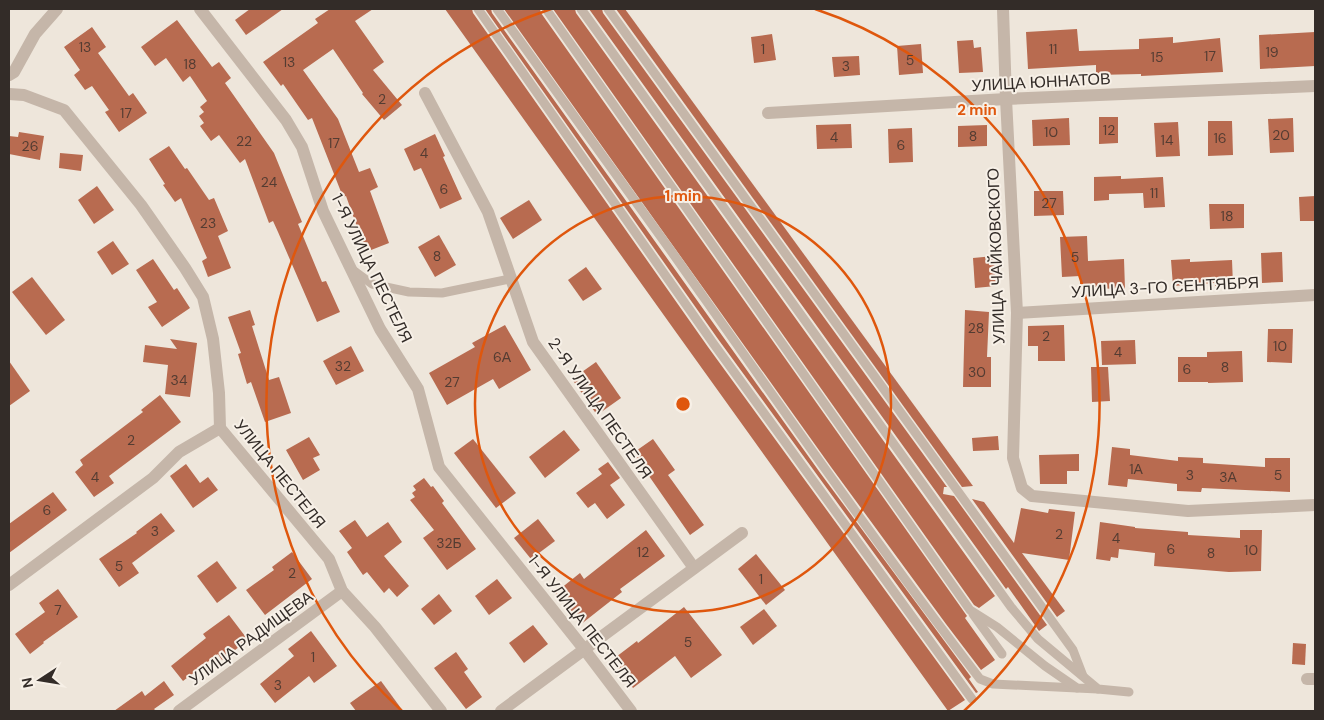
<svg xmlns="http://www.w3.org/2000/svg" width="1324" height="720" viewBox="0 0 1324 720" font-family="'DM Sans',sans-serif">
  <rect width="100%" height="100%" fill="#eee6db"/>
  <g fill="#b86b50">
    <polygon points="250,9 283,9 246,35 235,20"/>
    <polygon points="330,9 373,9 355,21 384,62 373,70 402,105 384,120 362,94 363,93 333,49 303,70 338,119 359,172 370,168 378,187 370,191 389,243 366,252 346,196 343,197 312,118 308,120 283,84 281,86 263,62 318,23 315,19"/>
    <polygon points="445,9 472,9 473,13 708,347 965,700 948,711 673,328"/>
    <polygon points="485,9 491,9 492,13 821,474 971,677 969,679 978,692 976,693 718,339"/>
    <polygon points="504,9 540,9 541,13 967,616 965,618 995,660 981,670 946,624 831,467"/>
    <polygon points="553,9 575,9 576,13 995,596 979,608 974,605"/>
    <polygon points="589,9 602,9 603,13 947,487 944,487 943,494 954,496 1047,625 1039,631 1008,587 1006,589"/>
    <polygon points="616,9 625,9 973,486 962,487"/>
    <polygon points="177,20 212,67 219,62 231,78 225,83 274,153 302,222 298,224 322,282 326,281 340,312 317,322 278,232 273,221 269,223 245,159 240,163 219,135 211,141 200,126 204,123 199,116 204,112 200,107 207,101 190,76 183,82 166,58 155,66 141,47"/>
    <polygon points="92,27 106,47 98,53 129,96 133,93 147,113 119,132 105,112 109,110 92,86 85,90 74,75 80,70 64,47"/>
    <polygon points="1077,29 1079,51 1139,49 1139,39 1173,37 1173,43 1220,38 1223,72 1141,76 1141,74 1096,75 1096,65 1028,69 1026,32"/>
    <polygon points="1315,32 1315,66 1260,69 1259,35"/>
    <polygon points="772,34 776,60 754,63 751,37"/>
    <polygon points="973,40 974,48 981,47 983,72 959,73 957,41"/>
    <polygon points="921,44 923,73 899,75 897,46"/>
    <polygon points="859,56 860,75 834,77 832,57"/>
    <polygon points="1099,117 1118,117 1118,143 1099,144"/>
    <polygon points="1069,118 1070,145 1033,146 1032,120"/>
    <polygon points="1293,118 1294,152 1270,153 1268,119"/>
    <polygon points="1208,121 1232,121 1233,155 1208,156"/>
    <polygon points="1178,122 1180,156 1156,157 1154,123"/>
    <polygon points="851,124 852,148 817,149 816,125"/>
    <polygon points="987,125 987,146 958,147 958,126"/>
    <polygon points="912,128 913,162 889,163 888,129"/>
    <polygon points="19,132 44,136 40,160 9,154 9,136 18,137"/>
    <polygon points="435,134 445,156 443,157 462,199 440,209 421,168 414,171 404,149"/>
    <polygon points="169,146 185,169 187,168 209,200 214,198 228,231 218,236 231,268 208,277 202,261 207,258 181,198 175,202 163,185 165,184 149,159"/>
    <polygon points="60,153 83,155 81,171 59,168"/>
    <polygon points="1121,176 1121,179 1163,177 1165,207 1144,208 1143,193 1109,194 1109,200 1094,201 1094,177"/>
    <polygon points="97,186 114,210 94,224 78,200"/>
    <polygon points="1034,191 1063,191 1064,215 1034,216"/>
    <polygon points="1315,196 1315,221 1300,221 1299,197"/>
    <polygon points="529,200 542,220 513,239 500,218"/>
    <polygon points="1209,204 1244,204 1244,228 1210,229"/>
    <polygon points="439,235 456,265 435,277 418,247"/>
    <polygon points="1087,236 1088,261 1124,259 1125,289 1080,288 1080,276 1062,277 1060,237"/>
    <polygon points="113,241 129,264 112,275 97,252"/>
    <polygon points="1282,252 1283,282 1262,283 1261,253"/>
    <polygon points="994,256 996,286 975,288 973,258"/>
    <polygon points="153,259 174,290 177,288 190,308 162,327 148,307 157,302 136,270"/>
    <polygon points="1190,259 1190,262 1232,260 1233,285 1215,286 1215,283 1173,286 1171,260"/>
    <polygon points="586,267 602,289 583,301 568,280"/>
    <polygon points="32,277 65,320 46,335 12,292"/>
    <polygon points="250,310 255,325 252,326 269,380 279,377 291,413 265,422 251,382 247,384 238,354 241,353 228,317"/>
    <polygon points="965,310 989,312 987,357 991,357 991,387 963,387"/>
    <polygon points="505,325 531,370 499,389 493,379 447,405 429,373 475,347 472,343"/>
    <polygon points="1064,325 1065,361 1038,361 1038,346 1028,346 1028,326"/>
    <polygon points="1268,329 1293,329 1292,363 1267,362"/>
    <polygon points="170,339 197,343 190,397 165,394 168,365 143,362 145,345 177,349"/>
    <polygon points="1135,340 1136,364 1102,365 1101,341"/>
    <polygon points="351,346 364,371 336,385 323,361"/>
    <polygon points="1242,351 1243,382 1208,383 1208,382 1178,382 1178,357 1207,357 1207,352"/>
    <polygon points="9,361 30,391 9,406"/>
    <polygon points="596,362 621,398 597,415 572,379"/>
    <polygon points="1091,367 1108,367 1110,401 1092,402"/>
    <polygon points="160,395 181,422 109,476 114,483 94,497 75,472 83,465 80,460 143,412 141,410"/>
    <polygon points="564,430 580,450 545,478 529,457"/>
    <polygon points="998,436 999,450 973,451 972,438"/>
    <polygon points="309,437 320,455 313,458 320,470 303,480 286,450"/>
    <polygon points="473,439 516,493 496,508 454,453"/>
    <polygon points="653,439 675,470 668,475 704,525 690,535 633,453"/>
    <polygon points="1112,447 1130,449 1130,455 1178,461 1178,457 1203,458 1203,463 1265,467 1265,458 1290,458 1290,492 1202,488 1201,492 1177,491 1177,484 1128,479 1127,487 1108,485"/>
    <polygon points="1079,454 1079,471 1067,471 1067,484 1040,484 1039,455"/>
    <polygon points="608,462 620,478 610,485 625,505 607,519 595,503 588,508 576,493 602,474 598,469"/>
    <polygon points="186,464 200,483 208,477 218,490 193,508 170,476"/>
    <polygon points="424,478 431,487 433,486 444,501 442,503 476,549 447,570 423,538 434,530 410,500 415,497 412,493 416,490 413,486"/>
    <polygon points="53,492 67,510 9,553 9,524"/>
    <polygon points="972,499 984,502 1014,543 1021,508 1048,513 1049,509 1075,512 1069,560 1022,553 1065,611 1057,617"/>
    <polygon points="161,513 175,531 132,563 139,573 119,587 99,559 137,533 136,532"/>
    <polygon points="538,519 555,541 531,559 514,538"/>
    <polygon points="355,520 367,537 388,522 402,542 384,556 409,586 397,597 389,588 384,593 367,572 363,575 347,552 352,548 339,531"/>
    <polygon points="1100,522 1135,527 1135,528 1188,532 1188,535 1240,538 1240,530 1262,530 1261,571 1229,572 1154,566 1155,553 1119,549 1118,558 1111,557 1110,561 1096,559"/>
    <polygon points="646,530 665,556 620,589 622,592 580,625 555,593 580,573 584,579"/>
    <polygon points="292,552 312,579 265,615 246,590 274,570 272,567"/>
    <polygon points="756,554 785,590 766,605 738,569"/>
    <polygon points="217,561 237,588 217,603 197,576"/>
    <polygon points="497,579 512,598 489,615 475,596"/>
    <polygon points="58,589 78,617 43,642 44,643 30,654 15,634 45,612 39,603"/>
    <polygon points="439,594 452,611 434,625 421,609"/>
    <polygon points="684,607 722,655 691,678 675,656 633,688 612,660 637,641 638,643"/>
    <polygon points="764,609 777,626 753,645 740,627"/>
    <polygon points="229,615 248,640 222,660 218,654 183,681 171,666 206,638 203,634"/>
    <polygon points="533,625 548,644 524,663 509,643"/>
    <polygon points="311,631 337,666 314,683 309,676 275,703 260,684 294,656 288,649"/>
    <polygon points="1293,643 1306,644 1305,665 1292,664"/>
    <polygon points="456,652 468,669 464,672 482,697 466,709 434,668"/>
    <polygon points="164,681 174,695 154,709 156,711 114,711 142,691 145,696"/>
    <polygon points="381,681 403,711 356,711 350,703"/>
  </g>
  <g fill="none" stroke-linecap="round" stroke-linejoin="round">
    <g stroke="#c5b6a9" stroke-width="9">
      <polyline points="478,9 713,343 972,699"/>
      <path d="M497,9C556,92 617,175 676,258C776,400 875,542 980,679L993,684L1077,688"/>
      <polyline points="546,9 970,610 997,627 1045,666 1077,688 1098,689"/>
      <polyline points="581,9 1011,607 1038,639 1098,689 1129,692"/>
      <polyline points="608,9 1073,650 1083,676"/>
      <polyline points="353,270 372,284 409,292 442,293 510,279"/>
      <polyline points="973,614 1002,654"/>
    </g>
    <g stroke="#c5b6a9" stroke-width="12">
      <polyline points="200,9 286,120 302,147 323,211 350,267 380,329 418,389 439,467 584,649 631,711"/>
      <polyline points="1003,9 1006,99 1017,313 1013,458 1022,488 1032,496 1188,511 1315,505"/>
      <polyline points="9,75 14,72 35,34 57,9"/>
      <polyline points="425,93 488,212 533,342 694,568"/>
      <polyline points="9,94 24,95 64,110 141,205 185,268 203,297 213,339 219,393 220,428 329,559 342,591 375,627 441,711"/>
      <polyline points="768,113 1006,99 1315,86"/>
      <polyline points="1017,313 1315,295"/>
      <polyline points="9,585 153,478 179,452 220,428"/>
      <polyline points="1307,679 1315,679"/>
      <polyline points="179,711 342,591"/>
      <polyline points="501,711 742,533"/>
    </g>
  </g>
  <g fill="none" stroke="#df570d" stroke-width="2.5">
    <circle cx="683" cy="404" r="208"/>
    <path d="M402 711A416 416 0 0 1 551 9M815 9A416 416 0 0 1 964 711"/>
  </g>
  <g text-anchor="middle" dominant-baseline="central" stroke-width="4" stroke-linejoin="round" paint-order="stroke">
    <g font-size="14" fill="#543c32">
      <text x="85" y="47">13</text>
      <text x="763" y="49">1</text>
      <text x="1053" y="49">11</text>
      <text x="1272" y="52">19</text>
      <text x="1210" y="56">17</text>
      <text x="1157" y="57">15</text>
      <text x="910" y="60">5</text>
      <text x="289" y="62">13</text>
      <text x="190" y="64">18</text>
      <text x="846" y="66">3</text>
      <text x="382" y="99">2</text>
      <text x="126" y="113">17</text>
      <text x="1109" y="130">12</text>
      <text x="1051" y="132">10</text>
      <text x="1281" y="135">20</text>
      <text x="973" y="136">8</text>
      <text x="834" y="137">4</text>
      <text x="1220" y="138">16</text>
      <text x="1167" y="140">14</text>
      <text x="244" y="141">22</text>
      <text x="334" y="143">17</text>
      <text x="901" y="145">6</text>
      <text x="30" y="146">26</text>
      <text x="424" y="153">4</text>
      <text x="269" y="182">24</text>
      <text x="444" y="189">6</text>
      <text x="1154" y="193">11</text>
      <text x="1049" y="203">27</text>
      <text x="1227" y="216">18</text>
      <text x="208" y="223">23</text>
      <text x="437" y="256">8</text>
      <text x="1075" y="257">5</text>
      <text x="976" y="328">28</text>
      <text x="1046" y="336">2</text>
      <text x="1280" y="346">10</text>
      <text x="1118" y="352">4</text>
      <text x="502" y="357">6А</text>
      <text x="343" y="366">32</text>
      <text x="1225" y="367">8</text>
      <text x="1187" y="369">6</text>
      <text x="977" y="372">30</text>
      <text x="179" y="380">34</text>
      <text x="452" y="382">27</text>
      <text x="131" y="440">2</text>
      <text x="1136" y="469">1А</text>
      <text x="1190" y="475">3</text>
      <text x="1278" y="475">5</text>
      <text x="95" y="477">4</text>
      <text x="1228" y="477">3А</text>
      <text x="47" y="510">6</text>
      <text x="155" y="531">3</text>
      <text x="1059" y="534">2</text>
      <text x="1116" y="538">4</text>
      <text x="449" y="543">32Б</text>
      <text x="1171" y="549">6</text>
      <text x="1251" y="550">10</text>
      <text x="643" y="552">12</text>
      <text x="1211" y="553">8</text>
      <text x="119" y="566">5</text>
      <text x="292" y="573">2</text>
      <text x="761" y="579">1</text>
      <text x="58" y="610">7</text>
      <text x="688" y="642">5</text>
      <text x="313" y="657">1</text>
      <text x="278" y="685">3</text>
    </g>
    <g font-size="16" fill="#332c28" stroke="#f7f0e7">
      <text transform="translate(1041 82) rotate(-3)">УЛИЦА ЮННАТОВ</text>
      <text transform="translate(996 256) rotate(-92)">УЛИЦА ЧАЙКОВСКОГО</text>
      <text transform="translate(372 268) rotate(64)">1-Я УЛИЦА ПЕСТЕЛЯ</text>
      <text transform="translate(1165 287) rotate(-3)">УЛИЦА 3-ГО СЕНТЯБРЯ</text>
      <text transform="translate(600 408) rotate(55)">2-Я УЛИЦА ПЕСТЕЛЯ</text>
      <text transform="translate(280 474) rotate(51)">УЛИЦА ПЕСТЕЛЯ</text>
      <text transform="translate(582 621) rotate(52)">1-Я УЛИЦА ПЕСТЕЛЯ</text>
      <text transform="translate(251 638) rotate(-36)">УЛИЦА РАДИЩЕВА</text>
    </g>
  </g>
  <circle cx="683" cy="404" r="8" fill="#df570d" stroke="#f7f0e7" stroke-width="2.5"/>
  <g font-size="15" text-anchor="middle" font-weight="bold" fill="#df570d" stroke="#f7f0e7" stroke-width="4" stroke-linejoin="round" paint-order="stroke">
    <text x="977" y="115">2 min</text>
    <text x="683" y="201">1 min</text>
  </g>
  <rect width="1324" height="720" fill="none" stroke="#332c28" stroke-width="20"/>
  <g transform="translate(40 680) rotate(258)" stroke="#f7f0e7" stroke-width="4" paint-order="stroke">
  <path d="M0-4L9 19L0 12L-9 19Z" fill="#332c28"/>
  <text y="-8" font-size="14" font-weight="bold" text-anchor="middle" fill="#332c28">N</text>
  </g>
</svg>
